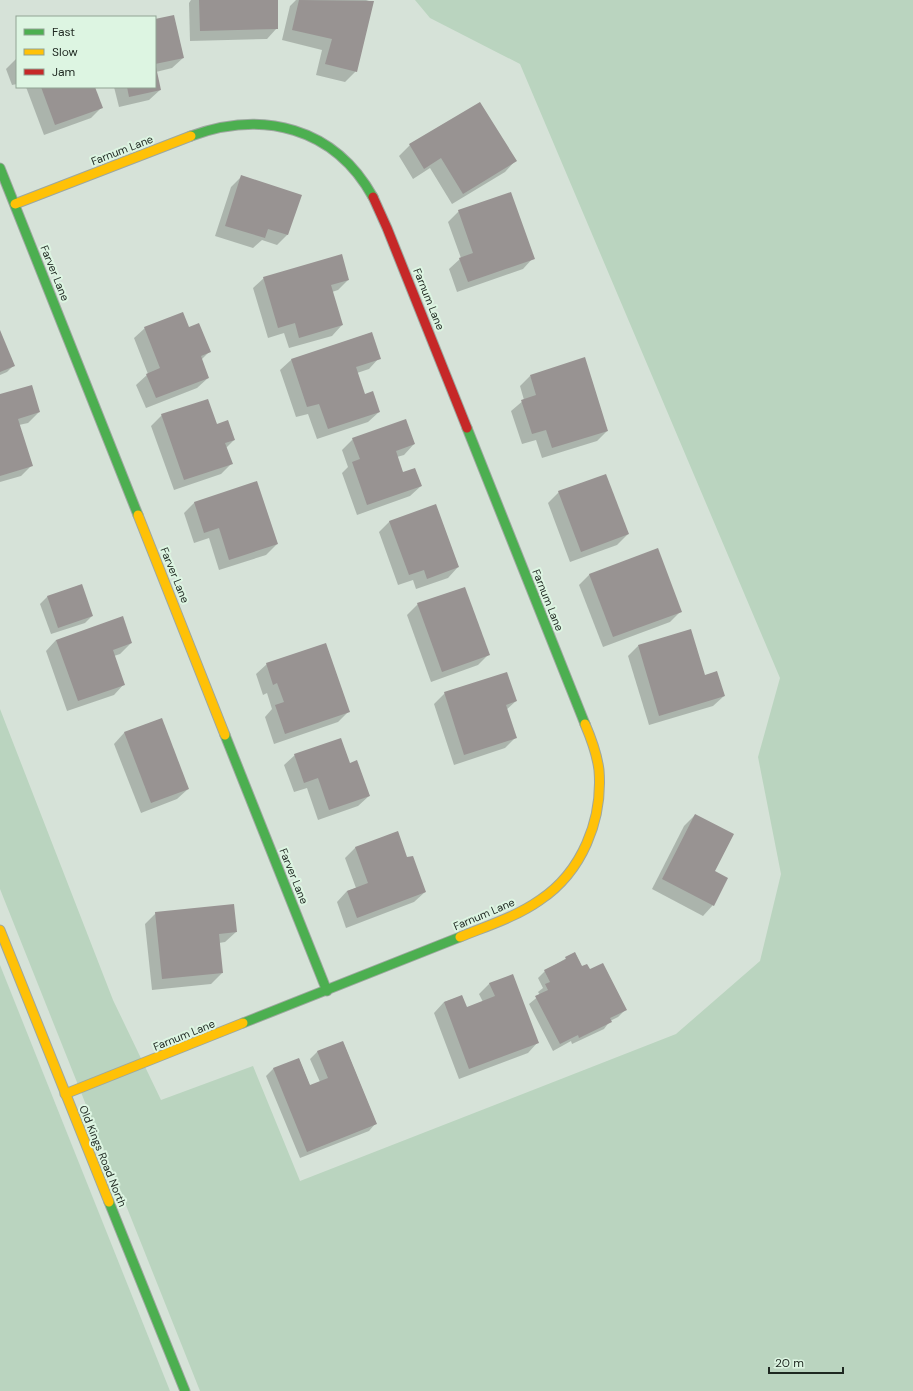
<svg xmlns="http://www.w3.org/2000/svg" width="913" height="1391" viewBox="0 0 913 1391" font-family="'DM Sans',sans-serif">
  <rect width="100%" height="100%" fill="#d6e2d8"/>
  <g fill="#bad4bf">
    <polygon points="415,0 913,0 913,1391 200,1391 0,889 0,709 113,1000 161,1100 253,1066 300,1181 676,1034 760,961 781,874 758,757 780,678 520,64 430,18"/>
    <polygon points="0,965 170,1391 0,1391"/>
  </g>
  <g fill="#0003">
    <polygon points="191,0 277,0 277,28 267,39 190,41 189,3"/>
    <polygon points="296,0 366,0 372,2 356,71 345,82 316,75 322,50 282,40 290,6"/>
    <polygon points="155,20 183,58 172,68 156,72 160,90 149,100 119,107 114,87 155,87"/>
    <polygon points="17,58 17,84 12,85 6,69"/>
    <polygon points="26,87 94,87 101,108 91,118 44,135"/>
    <polygon points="410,145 515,161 505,172 452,204 430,168 413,179 399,156"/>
    <polygon points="241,177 288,234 277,245 262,240 253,248 215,236 231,187"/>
    <polygon points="459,211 533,258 523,269 457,292 449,269 461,258 448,222"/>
    <polygon points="264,278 348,280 338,290 332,292 342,325 332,336 289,348 284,333 268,338 253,288"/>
    <polygon points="145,328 189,328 209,352 201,360 208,378 197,388 146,408 136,385 148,374 134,338"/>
    <polygon points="0,333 14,365 7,372 0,375"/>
    <polygon points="371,333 379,358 369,369 357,373 364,395 379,412 368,422 317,439 308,414 296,417 280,370 291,360"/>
    <polygon points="530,376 607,431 597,441 542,458 536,440 522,444 511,411 524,400 520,386"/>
    <polygon points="0,395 39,412 28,423 19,425 32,465 21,476 0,482"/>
    <polygon points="162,415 216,425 234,440 226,448 231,464 221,474 174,490 151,426"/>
    <polygon points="353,439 414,444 404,455 397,457 403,474 421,486 410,496 357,515 342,473 348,467 342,450"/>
    <polygon points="559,492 628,534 617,545 570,562 548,503"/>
    <polygon points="195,502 277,544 266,555 219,570 209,538 194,543 184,513"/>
    <polygon points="390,521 458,567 448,578 416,589 413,580 398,585 379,532"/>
    <polygon points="590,574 681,611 670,622 603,647 579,585"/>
    <polygon points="81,585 92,616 85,623 51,634 40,604 47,597"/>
    <polygon points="418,604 488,655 478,665 431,682 407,615"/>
    <polygon points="56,640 131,643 120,654 114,656 124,684 114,695 67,711 46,651"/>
    <polygon points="638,646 704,676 724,696 713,706 649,725 628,656"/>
    <polygon points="267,664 349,711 338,722 274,744 265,717 272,709 267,693 263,695 256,674"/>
    <polygon points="445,693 516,701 506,710 515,738 505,748 454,765 434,704"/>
    <polygon points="161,719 188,789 177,799 141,813 114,744 124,733"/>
    <polygon points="295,755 349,764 369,796 358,806 318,820 307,788 294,792 284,765"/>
    <polygon points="695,815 714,872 713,905 703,916 652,889 684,826"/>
    <polygon points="397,832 407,859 425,892 414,902 346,928 337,902 347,891 356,888 345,858 355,848"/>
    <polygon points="156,913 236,932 225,942 219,943 222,973 211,984 152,990 145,924"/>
    <polygon points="575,953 582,967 589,970 625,1010 618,1017 610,1021 604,1029 572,1044 571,1041 553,1051 529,1004 540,995 538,992 543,988 538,978 545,971"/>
    <polygon points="490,983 538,1042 528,1053 459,1079 434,1013 444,1002 462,996 466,1008 483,1002 479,994"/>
    <polygon points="343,1042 376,1123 369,1131 300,1158 266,1076 273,1069 299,1059 310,1086 320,1082 310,1059 317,1052"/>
  </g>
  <g fill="#989392">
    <polygon points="199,0 278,0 278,29 200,31"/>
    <polygon points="299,0 374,1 357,72 325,64 332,39 292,30"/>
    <polygon points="174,15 184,58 155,64 155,19"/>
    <polygon points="156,67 161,90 129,97 127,87 155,87"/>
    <polygon points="41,87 95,87 103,108 55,125"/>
    <polygon points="480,102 517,161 463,194 441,158 424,169 409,144"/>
    <polygon points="241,175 302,195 288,235 268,229 265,238 225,226"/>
    <polygon points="511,192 535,259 468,282 459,258 473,253 458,210"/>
    <polygon points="342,254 349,280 331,285 343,325 299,338 295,323 278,328 263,277"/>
    <polygon points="183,312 189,327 199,323 211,352 201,356 209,378 156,398 146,374 160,368 144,327"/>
    <polygon points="0,330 15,366 0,372"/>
    <polygon points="372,332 381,359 356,367 365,394 373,391 380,412 328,429 319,404 307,407 291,359"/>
    <polygon points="585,357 608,431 552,448 546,430 532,434 521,400 536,395 530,375"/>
    <polygon points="32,385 40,412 18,419 33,466 0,476 0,394"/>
    <polygon points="208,399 217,424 228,420 235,440 225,443 233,464 184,480 161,414"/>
    <polygon points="406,419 415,444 396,451 403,472 415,468 422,486 367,505 352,462 360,459 352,438"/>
    <polygon points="606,474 629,534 581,552 558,491"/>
    <polygon points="257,481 278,544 229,560 219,528 204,533 194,502"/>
    <polygon points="436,504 459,567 427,579 424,570 409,575 389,521"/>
    <polygon points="658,548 682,612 613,637 589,574"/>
    <polygon points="82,584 93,616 58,628 47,596"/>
    <polygon points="465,587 490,655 442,672 417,603"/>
    <polygon points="123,616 132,643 113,650 125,685 78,701 56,640"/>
    <polygon points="691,629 705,675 717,671 725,696 659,716 638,645"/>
    <polygon points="326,643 350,712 285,734 275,705 284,702 277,683 273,685 266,663"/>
    <polygon points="507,672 517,701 506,705 517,738 464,755 444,692"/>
    <polygon points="162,718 189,789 151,803 124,732"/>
    <polygon points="341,738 350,763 357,760 370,796 329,810 318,778 304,783 294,754"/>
    <polygon points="695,814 734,834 715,871 728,878 714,906 662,879"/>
    <polygon points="398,831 407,857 413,856 426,892 357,918 347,891 368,883 355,847"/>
    <polygon points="234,904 237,932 219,934 223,973 162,979 155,912"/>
    <polygon points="575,952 582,966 587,964 590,969 603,963 627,1010 610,1018 612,1022 579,1038 578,1035 560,1044 535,996 548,990 545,984 550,982 544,970 566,959 565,957"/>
    <polygon points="513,974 539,1043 469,1069 444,1002 462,995 467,1007 495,996 489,983"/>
    <polygon points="343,1041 377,1124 307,1152 273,1068 299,1058 310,1085 328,1078 317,1051"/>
  </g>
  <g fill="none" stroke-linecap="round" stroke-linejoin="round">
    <g stroke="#9da79f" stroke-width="11">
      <g id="fast">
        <path d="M191,136C263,110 334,127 373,197"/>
        <polyline points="0,168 138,515"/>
        <polyline points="467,428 585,724"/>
        <polyline points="225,735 327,991"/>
        <polyline points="243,1023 460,937"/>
        <polyline points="109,1202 185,1391"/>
      </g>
    </g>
    <g stroke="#9da79f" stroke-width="11">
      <g id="slow">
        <polyline points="15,204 191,136"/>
        <polyline points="138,515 225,735"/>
        <polyline points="0,930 109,1202"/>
        <path d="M460,937C487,926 516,917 540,900C582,872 603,820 599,770C597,754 591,738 585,724"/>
        <polyline points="65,1094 243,1023"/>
      </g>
    </g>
    <g stroke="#9da79f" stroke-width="11">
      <polyline id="jam" points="373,197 387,228 467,428"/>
    </g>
    <use href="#fast" stroke="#4caf50" stroke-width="9"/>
    <use href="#slow" stroke="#ffc107" stroke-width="9"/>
    <use href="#jam" stroke="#c62828" stroke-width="9"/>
  </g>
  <g text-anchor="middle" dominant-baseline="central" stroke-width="4" stroke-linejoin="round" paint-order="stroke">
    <g font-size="11" fill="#1e2720" stroke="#ddf5e2">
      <text transform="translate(122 150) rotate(-21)">Farnum Lane</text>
      <text transform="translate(55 273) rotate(68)">Farver Lane</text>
      <text transform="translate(429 299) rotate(68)">Farnum Lane</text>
      <text transform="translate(175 575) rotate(68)">Farver Lane</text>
      <text transform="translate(548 600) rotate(68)">Farnum Lane</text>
      <text transform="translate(294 876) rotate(68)">Farver Lane</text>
      <text transform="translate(484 914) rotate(-23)">Farnum Lane</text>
      <text transform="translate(184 1035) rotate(-22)">Farnum Lane</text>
      <text transform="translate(103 1156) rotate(68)">Old Kings Road North</text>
    </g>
  </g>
  <rect x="16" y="16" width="140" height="72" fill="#ddf5e2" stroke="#91a394"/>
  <rect x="24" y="29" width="20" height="6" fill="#4caf50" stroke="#91a394"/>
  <text x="52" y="36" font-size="12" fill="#1e2720">Fast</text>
  <rect x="24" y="49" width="20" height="6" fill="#ffc107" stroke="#91a394"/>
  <text x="52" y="56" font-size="12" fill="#1e2720">Slow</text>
  <rect x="24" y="69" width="20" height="6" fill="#c62828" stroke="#91a394"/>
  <text x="52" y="76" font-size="12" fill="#1e2720">Jam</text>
  <path d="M769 1367v6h74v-6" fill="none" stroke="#1e2720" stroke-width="2"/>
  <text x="775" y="1367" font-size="12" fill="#1e2720" stroke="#ddf5e2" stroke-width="3" paint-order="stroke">20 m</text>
</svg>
